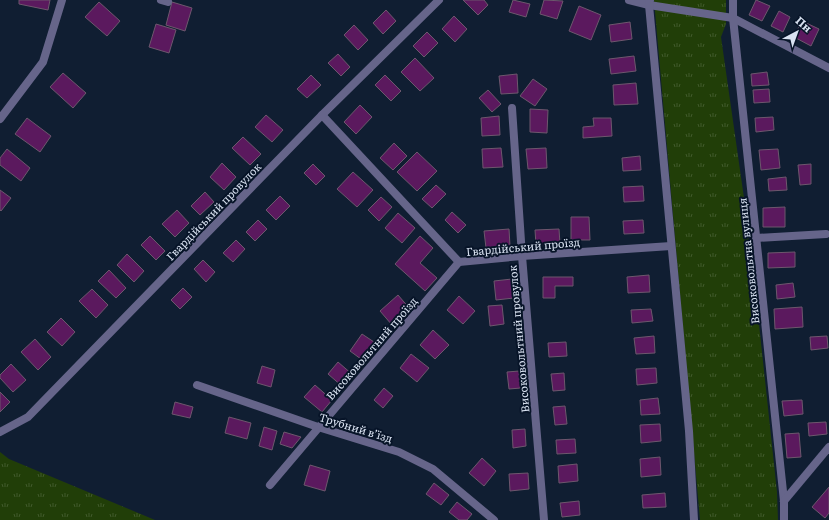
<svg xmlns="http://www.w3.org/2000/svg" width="829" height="520" viewBox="0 0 829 520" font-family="Literata,serif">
  <defs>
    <pattern id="grass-tufts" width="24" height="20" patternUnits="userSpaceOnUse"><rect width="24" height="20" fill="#213e08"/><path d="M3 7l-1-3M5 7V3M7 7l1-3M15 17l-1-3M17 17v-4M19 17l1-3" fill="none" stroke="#415a2c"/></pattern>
  </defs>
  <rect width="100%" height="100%" fill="#101e32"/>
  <g fill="url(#grass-tufts)">
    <polygon points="654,0 726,0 726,24 721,37 750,240 777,492 778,520 700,520"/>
    <polygon points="0,452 9,459 155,520 0,520"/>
  </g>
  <g fill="#5b195e" stroke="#6d576d">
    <polygon points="19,0 50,0 48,10 19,4"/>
    <polygon points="463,0 484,0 488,5 478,15"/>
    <polygon points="513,0 530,4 526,17 509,12"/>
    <polygon points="544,0 563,1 557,19 540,14"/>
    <polygon points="756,0 770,6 762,21 749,15"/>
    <polygon points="99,2 120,21 107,36 85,17"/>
    <polygon points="172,2 192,8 185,31 166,25"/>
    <polygon points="579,6 601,15 591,40 569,31"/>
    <polygon points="386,10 396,21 383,34 373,23"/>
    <polygon points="779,11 790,17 783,32 771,26"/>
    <polygon points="454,16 467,29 455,42 442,29"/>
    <polygon points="802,21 819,29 811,46 794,37"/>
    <polygon points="630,22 632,39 611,42 609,25"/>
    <polygon points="156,24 176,30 169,53 149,47"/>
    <polygon points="354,25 368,40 358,50 344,35"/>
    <polygon points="427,32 438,43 424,57 413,46"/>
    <polygon points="338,54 350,67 341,76 328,63"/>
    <polygon points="634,56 636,71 611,74 609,59"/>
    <polygon points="415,58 434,78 420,91 401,72"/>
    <polygon points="767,72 769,85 752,86 751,74"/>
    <polygon points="63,73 86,93 73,108 50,87"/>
    <polygon points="517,74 518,93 501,94 499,76"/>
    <polygon points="311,75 321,85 307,98 297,89"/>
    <polygon points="385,75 401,91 391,101 375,85"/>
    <polygon points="533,79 547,89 535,106 520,96"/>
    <polygon points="636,83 638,104 614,105 613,85"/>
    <polygon points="769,89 770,102 754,103 753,90"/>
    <polygon points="488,90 501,104 492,112 479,98"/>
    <polygon points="360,105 372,117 356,134 344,122"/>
    <polygon points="530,109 548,110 547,133 530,132"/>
    <polygon points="266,115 283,130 272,142 255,127"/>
    <polygon points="499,116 500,135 482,136 481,118"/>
    <polygon points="773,117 774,130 756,132 755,118"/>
    <polygon points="27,118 51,136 40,152 15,134"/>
    <polygon points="593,118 611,118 612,136 583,138 583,127 594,126"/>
    <polygon points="243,137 261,154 250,165 232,148"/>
    <polygon points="394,143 407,156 393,170 380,158"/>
    <polygon points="501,148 503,167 483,168 482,149"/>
    <polygon points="546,148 547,168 528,169 526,149"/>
    <polygon points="7,149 30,168 21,181 0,165 0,158"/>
    <polygon points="778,149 780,168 761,170 759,150"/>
    <polygon points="417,152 437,171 417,191 397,172"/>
    <polygon points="640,156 641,170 623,171 622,158"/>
    <polygon points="222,163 236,177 224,190 210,177"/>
    <polygon points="313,164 325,176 316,185 304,173"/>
    <polygon points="811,164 811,184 800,185 798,165"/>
    <polygon points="353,172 373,190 357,207 337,189"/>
    <polygon points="786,177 787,190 769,191 768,179"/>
    <polygon points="436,185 446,194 432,208 422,199"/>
    <polygon points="643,186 644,201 624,202 623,187"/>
    <polygon points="0,190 11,198 1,211 0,210"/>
    <polygon points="205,192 214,202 200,215 191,206"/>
    <polygon points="280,196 290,206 276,220 266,210"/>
    <polygon points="381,197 392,207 379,221 368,210"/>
    <polygon points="785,207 785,227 763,227 763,208"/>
    <polygon points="177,210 189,223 175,237 162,224"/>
    <polygon points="452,212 466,225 458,233 445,220"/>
    <polygon points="398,213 415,228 402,243 385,228"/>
    <polygon points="571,217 589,217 590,240 571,240"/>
    <polygon points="258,220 267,229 255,241 246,232"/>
    <polygon points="643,220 644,233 624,234 623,221"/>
    <polygon points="509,229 510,246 486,248 484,231"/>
    <polygon points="559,229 560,244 536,245 535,230"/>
    <polygon points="150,236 165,251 156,260 141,245"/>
    <polygon points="420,236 433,248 420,263 437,278 425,291 395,264"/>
    <polygon points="236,240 245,249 233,262 223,253"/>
    <polygon points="795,252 795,267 768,268 768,253"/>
    <polygon points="127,254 144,271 134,282 117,265"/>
    <polygon points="203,260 215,272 206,282 194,269"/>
    <polygon points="109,270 126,288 116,298 98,281"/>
    <polygon points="649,275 650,292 628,293 627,277"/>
    <polygon points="543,277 573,277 573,286 555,286 555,298 543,298"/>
    <polygon points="512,279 514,298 496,300 494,281"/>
    <polygon points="793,283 795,297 777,299 776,285"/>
    <polygon points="183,288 192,297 180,309 171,300"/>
    <polygon points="92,289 108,305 96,318 79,301"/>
    <polygon points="398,295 410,309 392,325 380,311"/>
    <polygon points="459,296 475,311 463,324 447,310"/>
    <polygon points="502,305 504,324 490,326 488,306"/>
    <polygon points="802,307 803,327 775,329 774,309"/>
    <polygon points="651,309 653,321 632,323 631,310"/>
    <polygon points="61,318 75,332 62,346 47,332"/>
    <polygon points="433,330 449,345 435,359 420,345"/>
    <polygon points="362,334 377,344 365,362 350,351"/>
    <polygon points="654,336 655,353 636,354 634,338"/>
    <polygon points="827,336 828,348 811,350 810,337"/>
    <polygon points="35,339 51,357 38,370 21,352"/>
    <polygon points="566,342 567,356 549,357 548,343"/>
    <polygon points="411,354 429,368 417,382 400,368"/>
    <polygon points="338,362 353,375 343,387 328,374"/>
    <polygon points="11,364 26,380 13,392 0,378 0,375"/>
    <polygon points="262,366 275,370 271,387 257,383"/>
    <polygon points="656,368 657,383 637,385 636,369"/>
    <polygon points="519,371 521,388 509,389 507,372"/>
    <polygon points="564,373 565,390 553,391 551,374"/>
    <polygon points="315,385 332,400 322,412 304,397"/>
    <polygon points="384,388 393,396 383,408 374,400"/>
    <polygon points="0,392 10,402 0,412"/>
    <polygon points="658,398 660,414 641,415 640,400"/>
    <polygon points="802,400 803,414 784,416 782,401"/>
    <polygon points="175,402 193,407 190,418 172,414"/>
    <polygon points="565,406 567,424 555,425 553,407"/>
    <polygon points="229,417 251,423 247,439 225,433"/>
    <polygon points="826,422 827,434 809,436 808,423"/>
    <polygon points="660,424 661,441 641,443 640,425"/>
    <polygon points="264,427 277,431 272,450 259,446"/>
    <polygon points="525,429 526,446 513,448 512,430"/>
    <polygon points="284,432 301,437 292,448 280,444"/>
    <polygon points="799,433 801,457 787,458 785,434"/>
    <polygon points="575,439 576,453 557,454 556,440"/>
    <polygon points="660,457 661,475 641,477 640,459"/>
    <polygon points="482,458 496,471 484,486 469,473"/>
    <polygon points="577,464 578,481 559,483 558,466"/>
    <polygon points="310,465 330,471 325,491 304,485"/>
    <polygon points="528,473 529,489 510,491 509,474"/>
    <polygon points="434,483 449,495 441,505 426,494"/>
    <polygon points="829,487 829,513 825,518 812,507"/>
    <polygon points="665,493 666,507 643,508 642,495"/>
    <polygon points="579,501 580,515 562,517 560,503"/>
    <polygon points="457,502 472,514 467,520 459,520 449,512"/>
  </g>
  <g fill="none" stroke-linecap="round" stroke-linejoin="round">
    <g stroke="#66658a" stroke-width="8">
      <polyline points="161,0 168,2"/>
      <polyline points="629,0 649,5 733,18 829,68"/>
      <polyline points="650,0 649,5 689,431 694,520"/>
      <polyline points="733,0 733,18 784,501 784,520"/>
      <polyline points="512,108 522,256 544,520"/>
      <polyline points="322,115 459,262 522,256 671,246"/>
      <polyline points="0,119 43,62 62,0"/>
      <polyline points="756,238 826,234"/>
      <polyline points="197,385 318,427 399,452 433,469 494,520"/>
      <polyline points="0,432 28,417 322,115 439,0"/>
      <polyline points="270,485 459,262"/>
      <polyline points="784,501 829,447"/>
    </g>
  </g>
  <g text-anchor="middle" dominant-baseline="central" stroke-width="4" stroke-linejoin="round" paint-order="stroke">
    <g font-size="11" fill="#d9e2f1" stroke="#071428">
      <text transform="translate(213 211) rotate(-46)">Гвардійський провулок</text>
      <text transform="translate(523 246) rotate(-5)">Гвардійський проїзд</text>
      <text transform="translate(748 261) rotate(-96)">Високовольтна вулиця</text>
      <text transform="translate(518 339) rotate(-95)">Високовольтний провулок</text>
      <text transform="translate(371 348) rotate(-49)">Високовольтний проїзд</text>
      <text transform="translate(356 427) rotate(17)">Трубний в’їзд</text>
    </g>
  </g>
  <g transform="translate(797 32) rotate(41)" stroke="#071428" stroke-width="3" paint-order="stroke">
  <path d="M0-3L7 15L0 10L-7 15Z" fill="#d9e2f1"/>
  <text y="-6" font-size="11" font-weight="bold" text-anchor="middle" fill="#d9e2f1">Пн</text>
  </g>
</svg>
